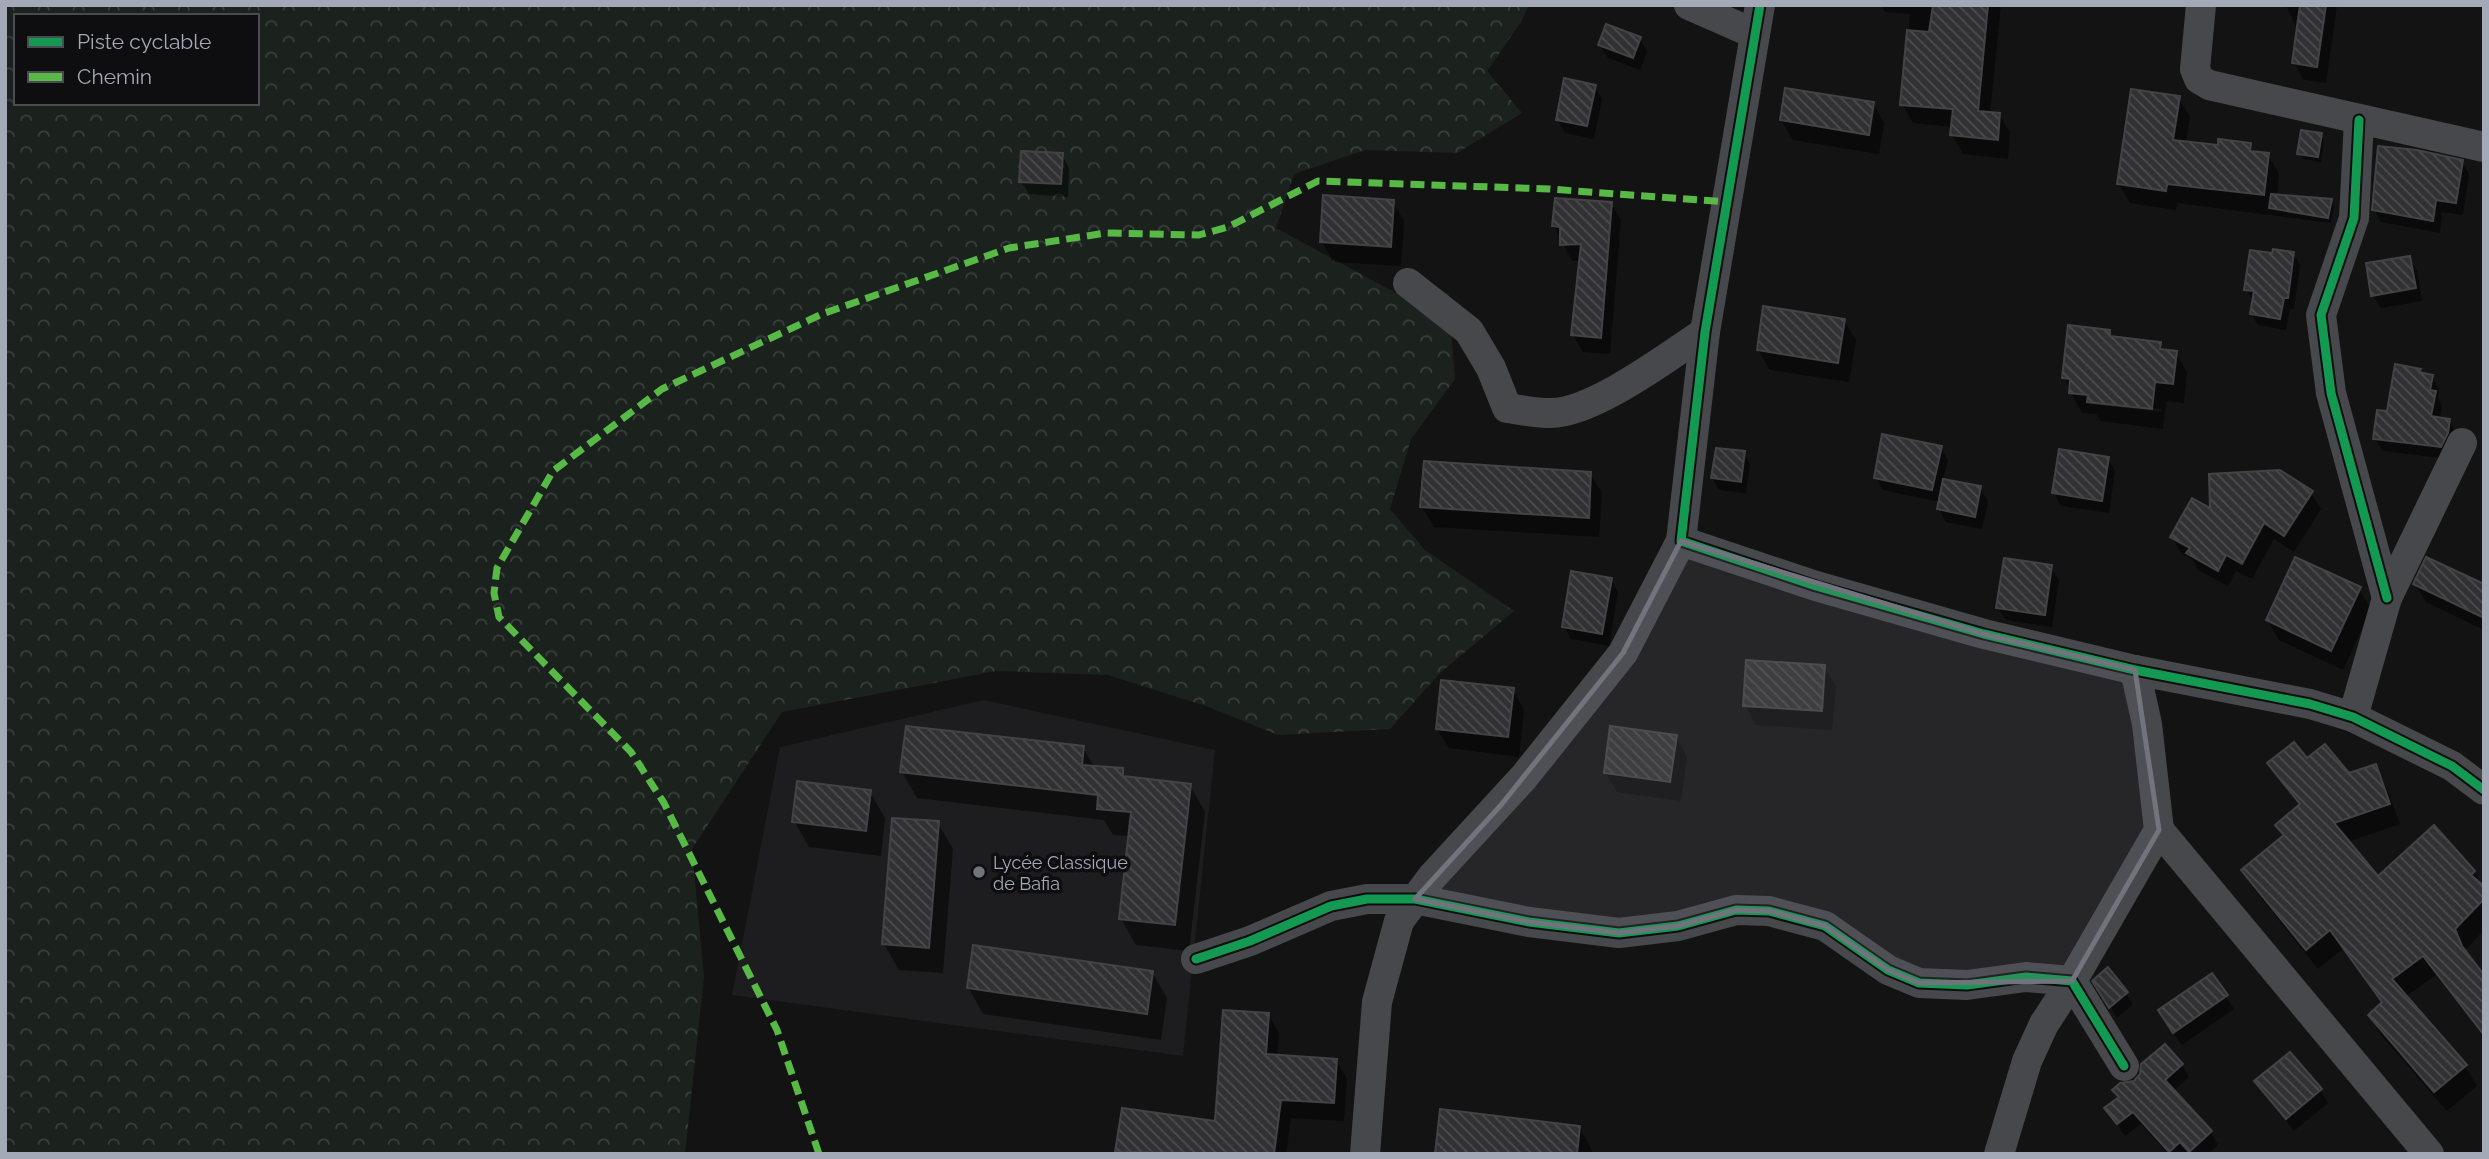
<svg xmlns="http://www.w3.org/2000/svg" width="2489" height="1159" viewBox="0 0 2489 1159" font-family="Raleway,sans-serif">
  <defs>
    <pattern id="forest-crowns" width="20" height="18" patternUnits="userSpaceOnUse" patternTransform="scale(1.75)"><rect width="20" height="18" fill="#1b221d"/><path d="M2 6a3 3 0 1 1 6 0M12 15a3 3 0 1 1 6 0" fill="none" stroke="#393f3c"/></pattern>
    <pattern id="building-back-hatch" width="6" height="6" patternUnits="userSpaceOnUse" patternTransform="scale(1.75)"><rect width="6" height="6" fill="#313133"/><path d="M-1 5l2 2M0 0l6 6M5-1l2 2" fill="none" stroke="#4c4c4e"/></pattern>
  </defs>
  <rect width="100%" height="100%" fill="#131313"/>
  <polygon fill="#1d1d1f" points="984,700 1215,750 1183,1056 732,995 780,747"/>
  <path fill="url(#forest-crowns)" fill-rule="evenodd" d="M5,5H1529L1521,22L1487,71L1522,113L1457,153L1365,150L1294,174L1276,228L1396,293H1448L1455,379L1411,439L1390,509L1425,550L1514,611L1440,673L1390,729L1278,735L1206,706L1108,675L996,671L782,712L692,849L704,977L685,1154H5ZM16,16H257V103H16Z"/>
  <g fill="#0007" fill-rule="evenodd">
    <polygon points="1881,5 2001,5 1990,114 1999,114 2010,133 2008,159 1963,154 1952,135 1952,127 1913,123 1902,104 1910,14 1885,12"/>
    <polygon points="2286,5 2337,5 2326,83 2304,80 2294,63 2299,26 2295,25"/>
    <polygon points="1640,38 1647,52 1640,70 1608,58 1600,45"/>
    <polygon points="1595,86 1602,99 1594,139 1565,133 1558,120"/>
    <polygon points="2179,98 2190,117 2186,143 2219,147 2250,145 2255,153 2268,155 2279,174 2277,196 2330,201 2334,206 2331,223 2177,203 2176,210 2130,203 2118,183"/>
    <polygon points="1873,103 1884,123 1879,154 1793,140 1781,120"/>
    <polygon points="2321,135 2324,141 2321,162 2303,159 2299,153"/>
    <polygon points="1062,155 1069,168 1068,197 1029,194 1021,181"/>
    <polygon points="2462,162 2469,174 2463,215 2442,212 2440,233 2381,222 2374,209"/>
    <polygon points="1393,202 1404,221 1401,266 1333,262 1322,242"/>
    <polygon points="1611,203 1621,220 1610,354 1583,352 1573,335 1581,261 1572,261 1554,226"/>
    <polygon points="2293,253 2300,265 2294,309 2290,309 2286,330 2258,325 2251,314 2254,302 2246,289 2274,255"/>
    <polygon points="2409,258 2417,271 2422,301 2381,308 2373,295"/>
    <polygon points="1844,320 1856,340 1849,382 1770,370 1758,350"/>
    <path d="M2109,332L2113,338L2160,344L2165,351L2176,353L2187,372L2184,403L2166,401L2163,429L2101,421L2096,414L2082,413L2071,393L2063,377ZM2090,401L2161,409V412L2090,404Z"/>
    <polygon points="2396,366 2432,376 2439,389 2438,398 2442,406 2440,419 2449,420 2456,433 2448,459 2383,451 2375,439 2388,413"/>
    <polygon points="1941,448 1948,460 1943,480 1980,488 1988,501 1982,529 1946,522 1939,509 1940,502 1883,490 1876,478"/>
    <polygon points="1744,453 1750,465 1746,493 1719,490 1712,478"/>
    <polygon points="2108,458 2115,471 2109,513 2061,506 2054,493"/>
    <polygon points="1590,474 1602,493 1599,537 1434,527 1422,507"/>
    <polygon points="2311,493 2321,509 2294,552 2274,539 2252,579 2236,571 2228,586 2198,570 2192,559 2182,554 2172,537 2212,511"/>
    <polygon points="2051,567 2059,580 2052,627 2006,620 1998,607"/>
    <polygon points="1611,579 1618,592 1609,646 1571,639 1564,626"/>
    <polygon points="2415,584 2484,586 2484,630 2426,602"/>
    <polygon points="2359,589 2371,609 2343,670 2279,640 2267,620"/>
    <polygon points="1824,667 1836,686 1832,730 1756,725 1745,705"/>
    <polygon points="1513,690 1524,710 1519,757 1449,748 1437,729"/>
    <polygon points="1676,737 1687,757 1681,801 1617,792 1605,772"/>
    <polygon points="1083,748 1094,766 1122,770 1127,778 1190,785 1205,812 1189,951 1136,945 1121,919 1130,836 1113,835 1104,820 917,798 902,772"/>
    <polygon points="2307,760 2348,775 2375,766 2386,786 2400,824 2347,842 2377,879 2434,828 2474,872 2484,889 2484,930 2465,950 2484,978 2484,1037 2436,975 2405,997 2465,1066 2477,1086 2447,1111 2381,1035 2370,1015 2383,1004 2343,949 2318,969 2255,890 2243,870 2284,837 2277,825 2300,807 2269,764"/>
    <polygon points="870,792 885,818 881,856 809,847 794,821"/>
    <polygon points="938,823 953,849 943,973 899,970 884,944"/>
    <polygon points="2107,970 2133,1004 2117,1018 2095,981"/>
    <polygon points="1152,972 1167,998 1161,1040 983,1014 968,987"/>
    <polygon points="2212,975 2234,1009 2182,1045 2167,1023"/>
    <polygon points="1268,1014 1279,1033 1277,1056 1336,1060 1347,1079 1344,1121 1291,1118 1286,1154 1118,1154 1216,1123"/>
    <polygon points="2182,1065 2189,1077 2173,1091 2211,1133 2218,1145 2208,1154 2168,1154 2141,1124 2125,1136 2106,1108 2119,1099 2114,1090"/>
    <polygon points="2257,1081 2320,1090 2328,1103 2294,1131"/>
    <polygon points="1579,1127 1594,1154 1437,1154"/>
  </g>
  <g fill="url(#building-back-hatch)" stroke="#424347" stroke-width="2">
    <polygon points="1933,5 1988,5 1978,111 2000,113 1998,140 1950,135 1953,109 1900,105 1907,30 1929,32"/>
    <polygon points="2300,5 2326,5 2317,67 2292,63"/>
    <polygon points="1606,24 1641,37 1633,58 1598,45"/>
    <polygon points="1564,78 1596,85 1587,126 1556,120"/>
    <polygon points="1785,88 1874,102 1869,135 1780,120"/>
    <polygon points="2131,89 2180,96 2173,140 2218,145 2218,139 2251,143 2250,151 2269,153 2264,195 2167,184 2166,191 2117,184"/>
    <polygon points="2301,130 2322,133 2318,157 2297,154"/>
    <polygon points="2378,146 2417,150 2463,160 2456,203 2436,200 2433,221 2372,210"/>
    <polygon points="1021,151 1063,153 1061,184 1019,182"/>
    <polygon points="2271,194 2332,199 2328,218 2269,208"/>
    <polygon points="1323,195 1394,200 1391,247 1320,242"/>
    <polygon points="1555,198 1612,202 1601,338 1571,335 1581,244 1560,245 1560,227 1552,226"/>
    <polygon points="2273,249 2294,252 2288,298 2284,298 2280,319 2250,314 2254,291 2244,290 2250,250 2272,253"/>
    <polygon points="2410,256 2416,288 2371,296 2366,263"/>
    <polygon points="1763,306 1845,319 1838,363 1757,350"/>
    <polygon points="2068,325 2110,330 2110,336 2161,342 2160,349 2177,351 2173,384 2155,382 2152,409 2087,402 2088,395 2069,393 2070,379 2062,378"/>
    <polygon points="2395,364 2421,369 2419,372 2433,375 2430,390 2436,391 2431,416 2450,419 2448,433 2441,447 2373,439 2377,410 2387,411"/>
    <polygon points="1882,434 1942,446 1932,490 1874,478"/>
    <polygon points="1716,448 1745,451 1741,482 1711,478"/>
    <polygon points="2059,449 2109,457 2102,501 2052,493"/>
    <polygon points="1424,461 1591,472 1589,518 1420,507"/>
    <polygon points="2280,470 2313,491 2284,536 2264,523 2242,564 2226,555 2218,571 2186,553 2190,548 2170,537 2192,498 2210,508 2209,474"/>
    <polygon points="1943,479 1981,486 1975,517 1937,509"/>
    <polygon points="2295,557 2361,587 2331,651 2266,620"/>
    <polygon points="2426,557 2484,584 2484,618 2413,584"/>
    <polygon points="2004,558 2052,565 2045,615 1996,608"/>
    <polygon points="1571,571 1612,578 1602,634 1562,627"/>
    <polygon points="1746,660 1825,665 1822,711 1743,706"/>
    <polygon points="1441,680 1514,688 1508,737 1436,729"/>
    <polygon points="906,726 1084,746 1082,765 1123,768 1123,776 1191,784 1175,925 1119,919 1131,812 1097,809 1098,795 900,772"/>
    <polygon points="1610,726 1677,735 1670,782 1604,773"/>
    <polygon points="2294,742 2307,758 2325,744 2349,773 2376,764 2390,804 2334,823 2378,876 2434,825 2475,871 2471,875 2484,886 2484,899 2455,929 2462,946 2484,975 2484,1035 2423,956 2392,979 2467,1065 2434,1092 2368,1015 2382,1002 2330,930 2306,950 2241,870 2284,835 2275,825 2300,804 2267,763"/>
    <polygon points="797,781 871,790 866,831 792,822"/>
    <polygon points="892,818 939,821 929,948 882,944"/>
    <polygon points="973,945 1153,971 1147,1014 967,988"/>
    <polygon points="2108,967 2128,992 2109,1008 2092,981"/>
    <polygon points="2212,973 2228,995 2173,1033 2158,1010"/>
    <polygon points="1223,1010 1269,1013 1266,1054 1337,1059 1334,1103 1281,1100 1274,1154 1115,1152 1122,1108 1215,1121"/>
    <polygon points="2165,1044 2183,1064 2165,1080 2212,1131 2189,1152 2180,1142 2169,1152 2133,1112 2117,1124 2104,1108 2119,1097 2112,1090 2120,1083 2134,1081 2140,1074 2141,1064"/>
    <polygon points="2290,1052 2322,1089 2286,1119 2254,1081"/>
    <polygon points="1440,1109 1580,1126 1577,1154 1435,1154"/>
  </g>
  <g fill="none" stroke-linecap="round" stroke-linejoin="round">
    <g stroke="#47484c" stroke-width="30">
      <polyline points="1689,5 1755,34"/>
      <polyline points="1760,5 1705,332 1681,541 1816,586 1984,634 2135,670 2310,704 2353,717 2452,766 2484,790"/>
      <polyline points="2201,5 2195,69 2199,79 2209,85 2484,147"/>
      <polyline points="2359,120 2354,218 2321,315 2331,393 2387,598"/>
      <path d="M1408,283L1469,331L1491,368L1507,408C1521,410 1536,413 1550,413C1592,414 1669,356 1705,332"/>
      <polyline points="2353,717 2387,598 2462,443"/>
      <polyline points="2159,830 2429,1154"/>
      <polyline points="1196,959 1250,941 1331,906 1367,899 1415,899 1529,922 1619,933 1678,926 1736,910 1769,911 1825,926 1888,970 1919,983 1967,985 2026,977 2072,981 2124,1066"/>
      <polyline points="1365,1154 1377,1002 1399,921 1432,877 1524,777 1623,653 1681,541"/>
      <polyline points="1999,1154 2027,1061 2044,1024 2072,981 2159,830 2147,724 2135,670"/>
    </g>
    <polyline stroke="#58b947" stroke-width="7" stroke-dasharray="14 7" stroke-linecap="butt" points="819,1154 777,1030 664,803 631,752 499,617 494,593 497,568 553,471 662,389 822,314 1009,248 1106,233 1199,235 1228,227 1318,181 1549,189 1727,202"/>
    <g stroke="#0e0d0f" stroke-width="13">
      <g id="cycleway">
        <polyline points="1760,5 1705,332 1681,541 1816,586 1984,634 2135,670 2310,704 2353,717 2452,766 2484,790"/>
        <polyline points="2359,120 2354,218 2321,315 2331,393 2387,598"/>
        <polyline points="1196,959 1250,941 1331,906 1367,899 1415,899 1529,922 1619,933 1678,926 1736,910 1769,911 1825,926 1888,970 1919,983 1967,985 2026,977 2072,981 2124,1066"/>
      </g>
    </g>
    <use href="#cycleway" stroke="#139951" stroke-width="9"/>
  </g>
  <path fill="#71747d" fill-opacity="0.2" stroke="#71747d" stroke-width="5" stroke-linejoin="round" d="M1681,541L1984,634L2135,670L2159,830L2072,981L1919,983L1888,970L1825,926L1769,911L1736,910L1678,926L1619,933L1529,922L1415,899L1501,805L1623,653Z"/>
  <circle fill="#71747d" stroke="#0e0d0f" stroke-width="2.5" cx="979" cy="872" r="7"/>
  <g text-anchor="middle" dominant-baseline="central" stroke-width="7" stroke-linejoin="round" paint-order="stroke">
    <g font-size="18" fill="#a3a9b6" stroke="#0e0d0f" text-anchor="start">
      <text x="993" y="862">Lycée Classique<tspan x="993" dy="21">de Bafia</tspan></text>
    </g>
  </g>
  <rect width="2489" height="1159" fill="none" stroke="#a3a9b6" stroke-width="14"/>
  <rect x="14" y="14" width="245" height="91" fill="#0e0d0f" stroke="#4a4b52" stroke-width="2"/>
  <rect x="28" y="37" width="35" height="10" fill="#139951" stroke="#4a4b52" stroke-width="2"/>
  <text x="77" y="49" font-size="21" fill="#a3a9b6">Piste cyclable</text>
  <rect x="28" y="72" width="35" height="10" fill="#58b947" stroke="#4a4b52" stroke-width="2"/>
  <text x="77" y="84" font-size="21" fill="#a3a9b6">Chemin</text>
</svg>
